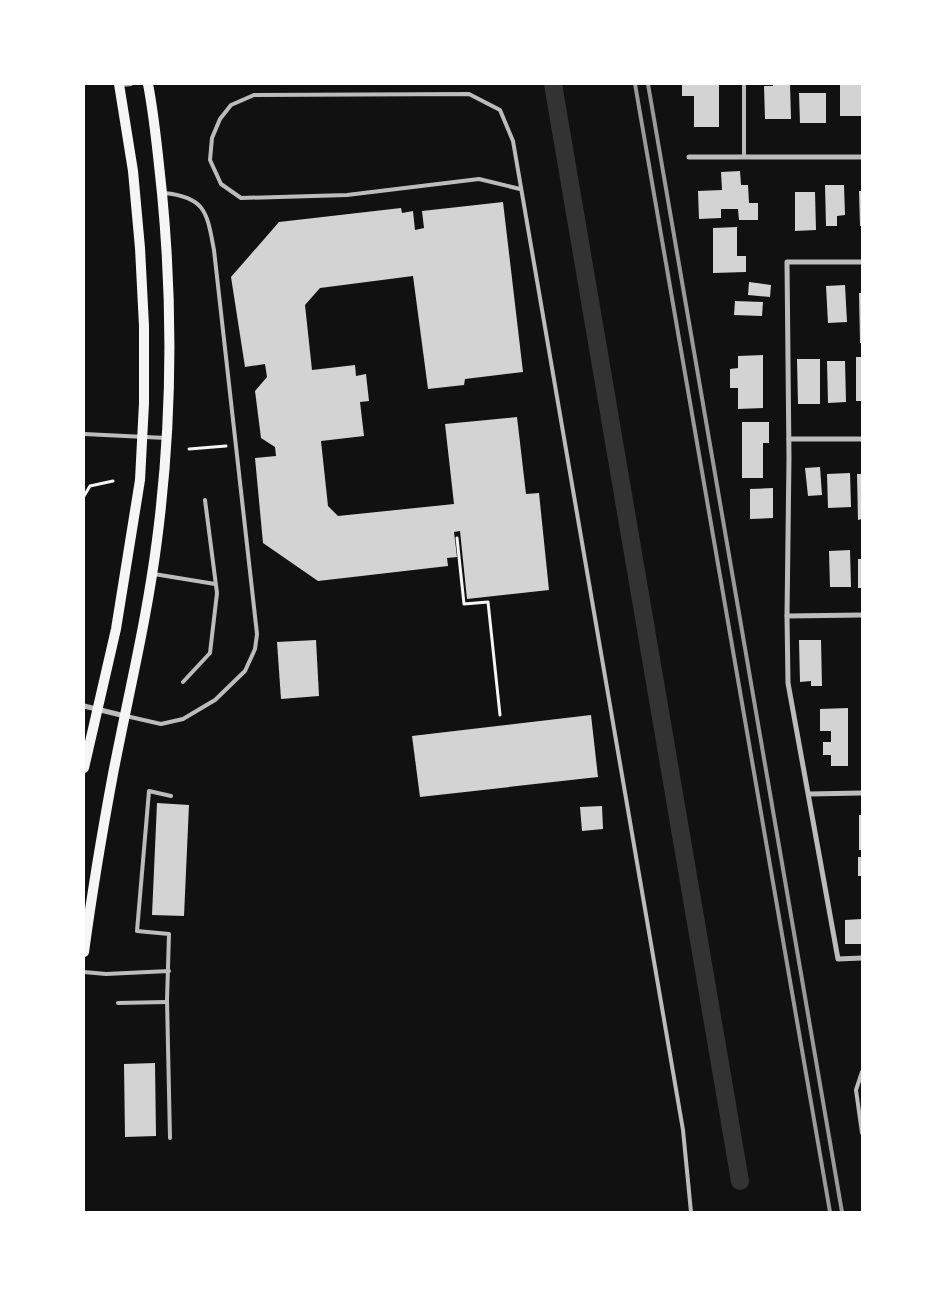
<svg xmlns="http://www.w3.org/2000/svg" width="946" height="1296" viewBox="0 0 946 1296" font-family="'IBM Plex Sans',sans-serif">
  <rect width="100%" height="100%" fill="#111"/>
  <g fill="none" stroke-linecap="round" stroke-linejoin="round">
    <polyline stroke="#333" stroke-width="18" points="553,84 740,1181"/>
  </g>
  <g fill="#d3d3d3">
    <polygon points="682,84 719,84 719,127 694,127 694,96 682,96"/>
    <polygon points="773,84 790,84 791,119 765,119 764,86 773,86"/>
    <rect x="840" y="84" width="22" height="32"/>
    <polygon points="799,93 826,93 826,123 800,123"/>
    <polygon points="740,171 741,185 748,185 749,203 758,203 758,220 739,220 738,209 721,209 721,218 699,219 698,191 722,190 721,172"/>
    <polygon points="825,185 844,185 845,215 837,216 837,226 826,226"/>
    <polygon points="859,191 862,191 862,226 860,226"/>
    <polygon points="795,192 815,192 816,230 795,231"/>
    <polygon points="503,202 523,372 465,379 464,385 428,389 413,276 320,288 305,305 312,370 355,365 356,376 366,374 369,401 360,402 364,436 321,441 328,506 338,516 454,504 445,424 517,417 526,494 539,493 549,590 467,599 460,531 454,532 457,557 447,558 448,566 318,581 263,543 255,458 276,456 275,447 261,438 255,391 267,377 265,364 245,367 231,277 279,222 401,208 402,213 413,211 415,230 424,228 422,211"/>
    <polygon points="737,227 737,256 746,256 746,272 713,273 713,228"/>
    <polygon points="749,282 771,285 770,297 748,295"/>
    <polygon points="845,285 847,322 828,323 826,286"/>
    <polygon points="859,293 862,293 862,343 860,343"/>
    <polygon points="735,301 763,302 762,316 734,315"/>
    <polygon points="763,355 763,408 738,409 738,388 730,388 730,369 738,368 738,356"/>
    <rect x="856" y="357" width="6" height="44"/>
    <polygon points="797,359 820,359 820,404 798,404"/>
    <polygon points="827,361 845,361 846,402 828,403"/>
    <polygon points="742,422 769,422 769,443 763,443 763,478 742,478"/>
    <polygon points="820,467 822,495 808,496 805,468"/>
    <polygon points="850,473 851,507 828,508 827,474"/>
    <polygon points="857,474 862,474 862,519 858,520"/>
    <polygon points="773,488 773,518 750,519 750,489"/>
    <polygon points="850,550 851,587 830,587 829,551"/>
    <rect x="858" y="559" width="4" height="29"/>
    <polygon points="316,640 319,696 281,699 277,642"/>
    <polygon points="799,640 821,640 822,686 811,686 811,681 800,682"/>
    <polygon points="848,708 848,766 831,766 831,755 823,755 823,742 831,742 831,731 820,731 820,709"/>
    <polygon points="591,715 598,777 420,797 412,736"/>
    <polygon points="157,803 189,805 184,916 152,915"/>
    <polygon points="602,806 603,829 582,831 580,807"/>
    <rect x="859" y="815" width="3" height="35"/>
    <rect x="858" y="857" width="4" height="19"/>
    <polygon points="862,919 862,944 845,944 845,920"/>
    <polygon points="155,1063 156,1136 125,1137 124,1064"/>
  </g>
  <g fill="none" stroke-linecap="round" stroke-linejoin="round">
    <g stroke="#f5f5f5" stroke-width="3">
      <polyline points="189,449 226,446"/>
      <polyline points="84,496 90,486 113,481"/>
      <polyline points="457,538 464,604 488,602 500,715"/>
    </g>
    <g stroke="#bcbcbc" stroke-width="4">
      <polyline points="121,85 131,84"/>
      <polyline points="744,157 744,84"/>
      <polyline points="520,189 479,179 347,195 241,198 221,184 210,160 212,138 220,119 231,105 254,95 469,94 500,110 513,141 683,1130 691,1212"/>
      <polyline points="84,434 166,438"/>
      <polyline points="154,574 215,584"/>
      <polyline points="183,682 210,653 217,593 205,500"/>
      <path d="M126,716L161,724L183,719L215,700L245,671L255,649L257,634L214,250C207,213 206,197 164,193"/>
      <polyline points="84,972 106,974 169,971"/>
      <polyline points="118,1003 167,1002"/>
      <polyline points="862,1072 856,1090 862,1133"/>
      <polyline points="170,1138 167,1000 169,934 137,931 149,791 171,796"/>
    </g>
    <g stroke="#bcbcbc" stroke-width="5">
      <polyline points="689,157 862,157"/>
      <polyline points="862,262 787,262 789,458 787,616 788,683 838,959 862,958"/>
      <polyline points="789,439 862,439"/>
      <polyline points="787,616 862,615"/>
      <polyline points="84,706 125,716"/>
      <polyline points="809,794 862,793"/>
    </g>
    <g stroke="#f5f5f5" stroke-width="10">
      <polyline points="84,768 116,629 140,480 144,403 144,326 140,248 133,171 119,84"/>
      <path d="M84,952C92,893 102,833 113,774C128,696 147,619 157,540C172,425 173,308 162,193C158,157 155,120 148,84"/>
    </g>
    <g stroke="#9a9a9a" stroke-width="4">
      <polyline points="635,84 830,1212"/>
      <polyline points="648,84 842,1212"/>
    </g>
  </g>
  <rect width="946" height="1296" fill="none" stroke="#ffffff" stroke-width="170"/>
</svg>
